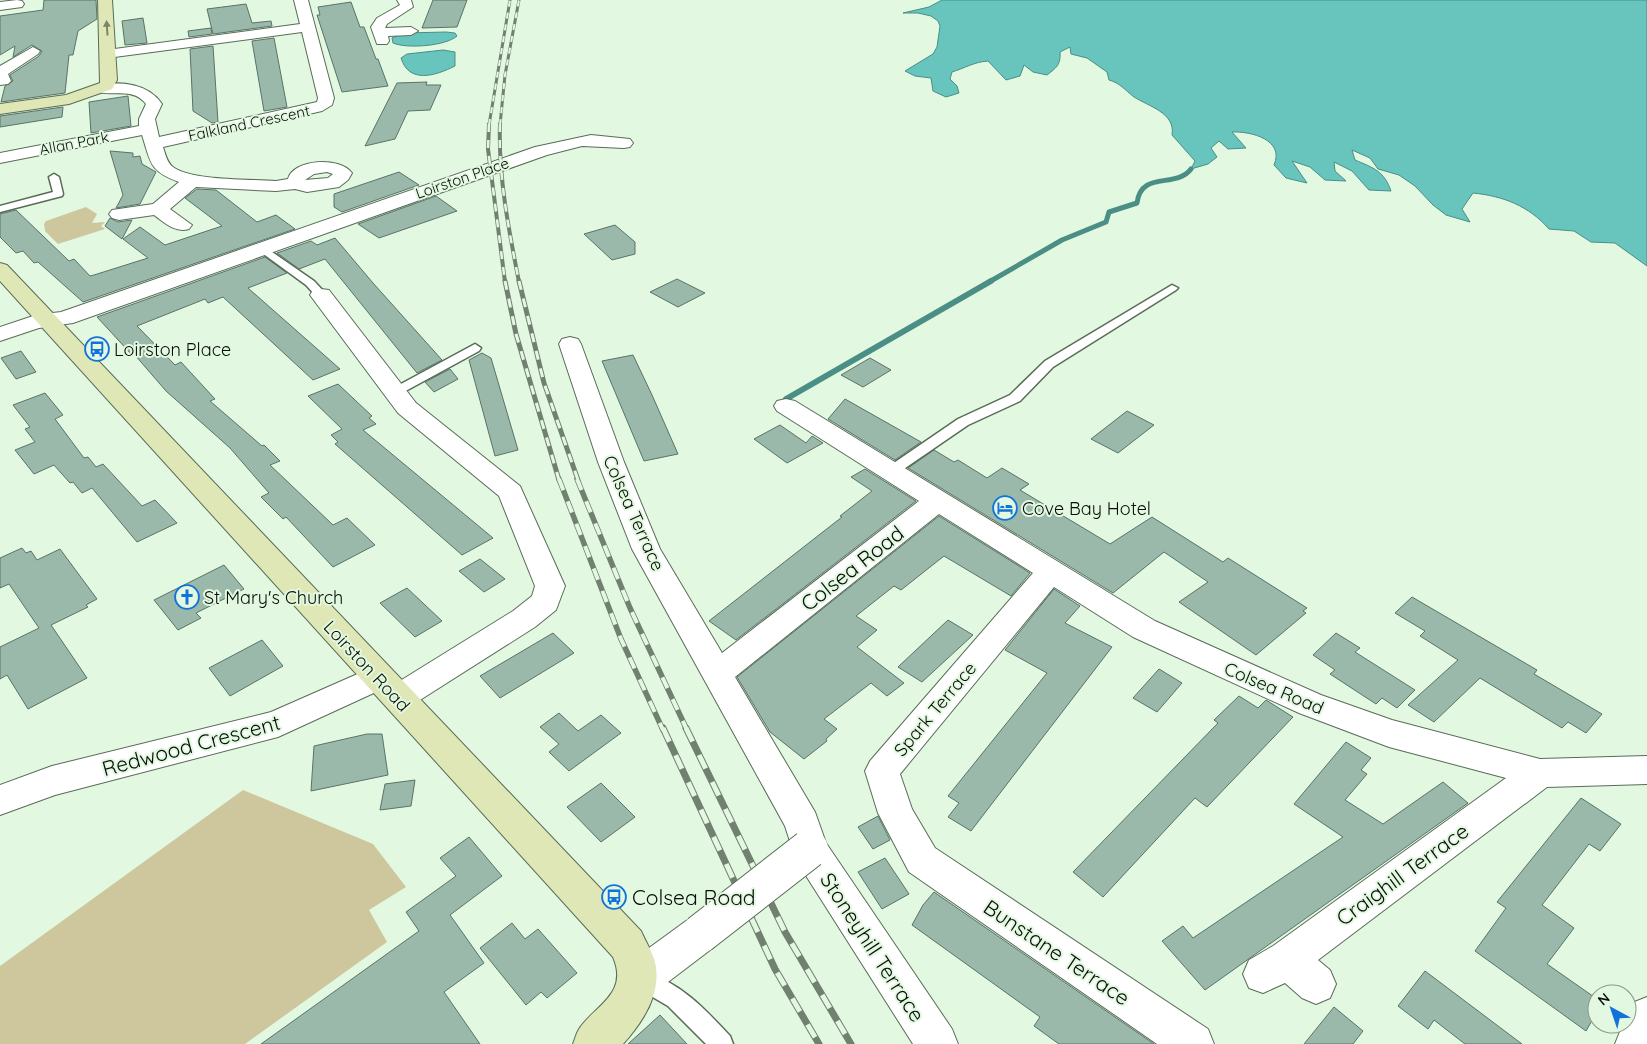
<svg xmlns="http://www.w3.org/2000/svg" width="1647" height="1044" viewBox="0 0 1647 1044" font-family="Quicksand,sans-serif">
  <rect width="100%" height="100%" fill="#e2f8e0"/>
  <g fill="#cec79e">
    <polygon points="86,207 97,214 92,223 105,222 101,226 105,229 58,244 45,231 44,224 46,221"/>
    <polygon points="243,790 373,844 406,887 369,910 387,942 245,1044 0,1044 0,966"/>
  </g>
  <g fill="#67c5bd" stroke="#4a8e86">
    <path d="M942,0H1647V266L1615,243L1591,242L1574,231L1549,229C1529,206 1503,196 1473,193L1462,209L1470,222L1446,215L1433,205L1415,186L1399,175L1378,169L1370,158L1352,150L1355,160C1374,168 1384,171 1391,191L1369,190L1352,171L1334,162L1335,171L1346,181L1325,180L1310,167L1292,161L1307,183L1286,178L1274,165C1285,140 1251,131 1232,132L1246,148L1228,149L1219,141L1211,148L1217,157L1208,164L1191,169L1195,161L1172,135C1176,113 1148,106 1134,97C1125,90 1120,83 1109,80L1107,72L1087,58L1071,54L1070,47L1060,52C1061,65 1056,68 1047,75L1033,72L1024,65L1020,76L1006,80L988,61C974,62 965,68 952,72L950,79L957,86L959,93L946,97L933,91L931,78L915,76L905,71L933,54L937,47L940,26L938,21L931,16L918,13H903L929,7Z"/>
    <path d="M446,32L455,33L457,36C446,46 407,49 393,43L392,38L404,33Z"/>
    <path d="M443,50L455,52V66C435,76 409,84 401,58L407,54Z"/>
  </g>
  <g fill="none" stroke-linecap="round" stroke-linejoin="round">
    <path stroke="#4a8e86" stroke-width="5" d="M989,282L1062,240L1106,222L1109,212L1137,203C1141,170 1176,189 1191,169"/>
    <polyline stroke="#4a8e86" stroke-width="6" points="786,399 991,281"/>
  </g>
  <g fill="#9ab9ab" stroke="#577467">
    <polygon points="44,0 96,0 97,19 78,31 73,55 69,55 65,93 1,102 5,86 13,81 10,75 39,56 42,51 32,45 13,57 15,46 0,55 0,16 43,10"/>
    <polygon points="433,0 467,0 457,27 422,28"/>
    <polygon points="351,2 360,27 364,27 376,59 378,59 388,86 342,92 317,15 320,15 318,7"/>
    <polygon points="246,4 252,23 271,21 272,26 213,34 207,9"/>
    <polygon points="143,18 147,43 125,45 122,21"/>
    <polygon points="211,28 212,34 189,37 188,31"/>
    <polygon points="274,38 287,107 264,111 252,41"/>
    <polygon points="213,46 218,122 212,123 193,111 190,49"/>
    <polygon points="427,82 426,85 441,85 430,110 408,111 395,139 365,146 397,83"/>
    <polygon points="128,96 131,126 91,133 89,102"/>
    <polygon points="63,107 62,117 0,127 0,116"/>
    <polygon points="110,151 133,153 133,157 140,156 142,164 156,172 140,204 116,208 123,195"/>
    <polygon points="399,172 419,185 342,212 334,207 334,194"/>
    <polygon points="197,189 216,190 257,222 276,215 295,229 83,302 38,262 34,263 23,251 16,253 0,237 0,214 16,210 69,261 74,259 90,276 94,275 148,258 123,239 140,227 165,245 222,226 185,198"/>
    <polygon points="436,196 457,211 379,238 358,224"/>
    <polygon points="110,218 118,222 132,220 122,239 105,226"/>
    <polygon points="615,225 635,242 635,254 612,260 584,234"/>
    <polygon points="335,238 373,283 442,360 417,373 325,259 299,269 277,253 311,241 317,245"/>
    <polygon points="265,257 287,273 248,288 340,369 313,380 223,297 208,303 205,299 137,326 175,365 181,362 215,399 210,401 262,446 264,445 280,461 270,465 333,525 347,518 375,545 333,567 286,517 283,519 261,497 269,493 230,448 166,391 134,354 132,355 97,317"/>
    <polygon points="677,279 705,293 678,307 650,292"/>
    <polygon points="21,351 36,372 16,379 1,358"/>
    <polygon points="482,353 491,358 518,450 495,456 469,360"/>
    <polygon points="633,355 652,395 678,454 644,461 602,361"/>
    <polygon points="870,358 891,370 863,387 841,375"/>
    <polygon points="450,369 458,379 434,392 425,382"/>
    <polygon points="338,384 372,416 369,418 376,424 363,430 493,538 462,555 335,444 338,442 331,435 342,429 308,396"/>
    <polygon points="45,393 63,415 55,419 84,458 88,457 96,467 103,464 142,506 155,500 177,523 137,542 92,488 82,493 73,482 70,483 54,465 34,474 15,450 35,442 25,429 30,427 13,405"/>
    <polygon points="845,399 921,442 895,460 828,419"/>
    <polygon points="1127,411 1154,425 1118,453 1091,439"/>
    <polygon points="780,425 806,443 812,436 823,443 787,463 754,439"/>
    <polygon points="934,450 954,462 958,460 987,478 1002,468 1029,484 1020,490 1110,544 1152,517 1223,562 1228,558 1307,608 1303,611 1306,613 1256,655 1179,602 1208,582 1164,552 1113,593 908,468"/>
    <polygon points="865,469 916,501 736,640 709,621 842,517 840,516 872,491 851,477"/>
    <polygon points="939,516 1030,573 1011,596 944,556 901,590 894,586 856,616 877,630 857,647 904,683 887,696 871,683 824,719 837,729 826,739 827,741 804,759 770,732 737,677"/>
    <polygon points="22,548 26,553 31,551 37,560 60,549 97,599 86,605 88,607 51,625 87,678 28,709 7,675 0,679 0,647 39,628 9,584 0,588 0,558"/>
    <polygon points="480,559 505,579 484,592 459,571"/>
    <polygon points="224,565 244,589 196,613 201,618 178,630 154,600"/>
    <polygon points="407,588 442,621 415,637 380,603"/>
    <polygon points="1054,589 1080,606 1065,623 1112,647 971,831 948,817 959,803 948,796 1047,673 1005,650"/>
    <polygon points="1412,597 1537,670 1534,674 1602,714 1586,733 1568,722 1562,728 1480,678 1434,722 1408,705 1458,660 1420,636 1425,631 1395,613"/>
    <polygon points="948,620 973,635 922,682 898,667"/>
    <polygon points="553,633 574,653 500,698 480,676"/>
    <polygon points="1336,633 1360,648 1355,652 1415,690 1397,708 1382,698 1376,704 1330,674 1335,670 1313,655"/>
    <polygon points="262,640 283,666 230,696 209,668"/>
    <polygon points="1159,669 1182,683 1157,712 1133,698"/>
    <polygon points="1239,696 1258,708 1266,700 1293,717 1207,807 1195,798 1103,897 1073,872 1218,723 1214,720"/>
    <polygon points="559,713 578,731 601,715 621,733 569,771 549,752 559,744 540,727"/>
    <polygon points="367,734 382,734 388,775 311,791 314,746"/>
    <polygon points="1346,742 1371,758 1361,770 1367,774 1345,800 1383,824 1443,782 1468,803 1205,990 1162,941 1183,926 1193,938 1343,837 1294,804"/>
    <polygon points="415,780 411,806 380,810 385,784"/>
    <polygon points="601,783 635,817 601,842 567,807"/>
    <polygon points="1581,798 1621,824 1600,851 1589,844 1542,905 1574,928 1547,964 1597,999 1597,1012 1586,1031 1475,951 1506,908 1497,902"/>
    <polygon points="878,816 890,840 873,849 858,827"/>
    <polygon points="469,837 502,876 450,915 484,963 444,992 480,1044 261,1044 419,931 406,912 456,876 440,858"/>
    <polygon points="885,858 909,894 882,909 858,872"/>
    <polygon points="934,892 1154,1044 1059,1044 1034,1026 1040,1017 912,925 923,905"/>
    <polygon points="512,923 525,939 538,929 577,973 547,998 541,992 526,1005 480,948"/>
    <polygon points="1425,971 1522,1044 1465,1044 1434,1020 1428,1029 1398,1006"/>
    <polygon points="1334,1007 1363,1031 1353,1044 1304,1044"/>
    <polygon points="660,1015 687,1044 628,1044"/>
  </g>
  <g fill="none" stroke-linecap="round" stroke-linejoin="round">
    <g stroke="#586c57" stroke-width="3">
      <g id="lane">
        <polygon points="54,174 59,177 63,194 62,196 0,212 0,206 53,192 49,177"/>
        <polygon points="262,245 314,281 327,295 325,297 317,297 306,285 258,250 257,248"/>
        <polygon points="1172,285 1178,288 1176,290 1053,367 1020,401 968,425 895,475 885,475 883,472 885,469 958,419 1010,395 1045,361"/>
        <polygon points="475,344 481,348 479,351 400,394 395,395 388,391"/>
        <path d="M641,971C680,982 703,1007 730,1036L733,1044H706L668,1006L651,996L633,990L630,982L633,974Z"/>
      </g>
    </g>
    <g stroke="#586c57" stroke-width="2">
      <g id="street">
        <polygon points="17,0 22,1 24,4 22,7 0,10 0,2"/>
        <path d="M294,0H308L334,98L332,105L322,111L163,147C165,153 167,163 173,167C192,181 251,179 276,181L288,179C293,159 340,156 352,173L348,180L339,187L307,192L295,189L276,191L196,187L170,209L192,225L189,229C175,233 165,223 154,215L119,220L112,218L109,214L112,210L153,204L179,182C149,171 151,163 142,135L0,163V153L139,126V119L146,104C134,88 115,96 98,92L96,89L98,86C121,80 149,84 162,104L155,119L159,137L317,102L318,98L302,32L107,58L100,54L107,50L300,24ZM327,172L333,174L328,178L305,180L314,174Z"/>
        <polygon points="397,0 411,0 413,7 387,24 385,28 411,27 418,31 411,35 388,36 389,41 387,44 377,44 371,27 377,18 400,5"/>
        <polygon points="33,47 40,51 38,54 8,74 11,81 8,84 0,85 0,66"/>
        <polygon points="591,135 630,139 633,143 630,147 624,148 582,146 547,155 73,323 39,328 0,341 0,327 36,315 61,312 535,147"/>
        <polygon points="321,289 329,290 416,403 520,486 565,586 556,610 535,627 409,707 398,711 387,707 382,698 387,689 513,611 532,596 535,586 499,496 398,413 310,295 313,290"/>
        <polygon points="570,337 578,339 581,344 624,462 660,549 722,653 919,501 777,411 774,406 777,401 786,399 795,401 1155,621 1321,695 1392,720 1540,759 1647,756 1647,784 1547,787 1318,960 1330,970 1336,984 1330,998 1316,1004 1302,998 1285,983 1263,993 1249,988 1243,974 1249,960 1273,946 1506,778 1389,747 1299,713 1133,637 1054,587 900,774 912,809 935,848 1208,1029 1214,1044 1157,1044 909,872 878,813 865,771 870,761 1033,573 939,514 735,677 815,812 826,843 952,1029 958,1044 913,1044 796,860 785,826 632,549 598,462 559,344 562,339"/>
        <polygon points="378,665 389,668 394,677 389,686 278,737 55,795 0,815 0,785 52,766 271,712"/>
        <polygon points="700,916 714,921 719,934 714,947 651,995 637,1001 623,995 617,981 623,967 686,921"/>
        <polygon points="1647,997 1647,1044 1615,1044 1623,1024 1627,1024 1627,1016 1632,1003"/>
      </g>
    </g>
    <g stroke="#586c57" stroke-width="2">
      <g id="secondary">
        <polygon points="98,0 112,0 117,80 112,89 69,104 0,114 0,104 66,95 100,83"/>
        <path d="M0,263L7,265L641,931C645,940 651,950 654,959C664,990 643,1022 623,1044H573C575,1039 576,1034 579,1029C595,1005 629,994 613,957L0,281Z"/>
      </g>
    </g>
    <use href="#lane" fill="#fff" fill-rule="evenodd"/>
    <use href="#street" fill="#fff" fill-rule="evenodd"/>
    <use href="#secondary" fill="#dee7b5" fill-rule="evenodd"/>
    <g stroke="#728071" stroke-width="3">
      <g id="rail-far4">
        <polyline points="489,125 510,0"/>
        <polyline points="500,125 505,75 519,0"/>
      </g>
    </g>
    <g stroke="#728071" stroke-width="4">
      <g id="rail-far3">
        <polyline points="489,124 488,149 505,282"/>
        <path d="M500,124C498,176 509,231 519,282"/>
      </g>
    </g>
    <g stroke="#728071" stroke-width="5">
      <g id="rail-far2">
        <polyline points="505,281 516,334 559,480"/>
        <polyline points="519,281 544,383 578,480"/>
      </g>
    </g>
    <g stroke="#728071" stroke-width="5.5">
      <g id="rail-far1">
        <polyline points="559,479 621,639 663,730"/>
        <polyline points="577,479 630,608 687,730"/>
      </g>
    </g>
    <g stroke="#728071" stroke-width="7">
      <g id="rail">
        <polyline points="663,728 775,969 819,1044"/>
        <polyline points="686,728 785,932 851,1044"/>
      </g>
    </g>
    <use href="#rail-far4" stroke="#e2f8e0" stroke-width="2" stroke-dasharray="6" stroke-linecap="butt"/>
    <use href="#rail-far3" stroke="#e2f8e0" stroke-width="2.5" stroke-dasharray="8" stroke-linecap="butt"/>
    <use href="#rail-far2" stroke="#e2f8e0" stroke-width="3" stroke-dasharray="9" stroke-linecap="butt"/>
    <use href="#rail-far1" stroke="#e2f8e0" stroke-width="4" stroke-dasharray="12" stroke-linecap="butt"/>
    <use href="#rail" stroke="#e2f8e0" stroke-width="5" stroke-dasharray="15" stroke-linecap="butt"/>
    <g stroke="#586c57" stroke-width="40" stroke-linecap="butt">
      <polyline id="street-bridge" points="700,934 809,849"/>
    </g>
    <use href="#street-bridge" stroke="#fff" stroke-width="38"/>
  </g>
  <defs><path id="oneway-solid" d="M-6-.8H1V-3.2L6.5 0L1 3.2V.8H-6Z" transform="scale(1.25)"/></defs>
  <use fill="#7d8567" href="#oneway-solid" transform="translate(107 28) rotate(-94)"/>
  <defs>
    <g id="bus-ring" transform="scale(1.25)"><circle r="9.5" fill="#e2f8e0" stroke="#1272db" stroke-width="1.5"/><path d="M-5-6H5V4H4V6H2V4H-2V6H-4V4H-5ZM-3.5-4V0h7V-4ZM-3.5 1.2v1.5H-2V1.2ZM2 1.2v1.5H3.5V1.2Z" fill="#1272db"/></g>
    <g id="hotel-ring" transform="scale(1.25)"><circle r="9.5" fill="#e2f8e0" stroke="#1272db" stroke-width="1.5"/><path d="M-6-4.5h1.5V1H6V5H4.5V3h-9V5H-6ZM-4 0a1.8 1.8 0 1 1 3.6 0ZM.5 0V-2.5h3Q6-2.5 6 0Z" fill="#1272db"/></g>
    <g id="church-ring" transform="scale(1.25)"><circle r="9.5" fill="#e2f8e0" stroke="#1272db" stroke-width="1.5"/><path d="M-1.2-6h2.4v3.5h3.3v2.4h-3.3V6h-2.4V-.1h-3.3v-2.4h3.3Z" fill="#1272db"/></g>
  </defs>
  <g fill-rule="evenodd">
    <use href="#bus-ring" x="97" y="349"/>
    <use href="#hotel-ring" x="1005" y="508"/>
    <use href="#church-ring" x="187" y="597"/>
    <use href="#bus-ring" x="614" y="897"/>
  </g>
  <g text-anchor="middle" dominant-baseline="central" stroke-width="4" stroke-linejoin="round" paint-order="stroke">
    <g font-size="15" fill="#070e07" stroke="#e2f8e0">
      <text transform="translate(249 123) rotate(-12)">Falkland Crescent</text>
      <text transform="translate(74 143) rotate(-11)">Allan Park</text>
      <text transform="translate(462 178) rotate(-19)">Loirston Place</text>
    </g>
    <g font-size="18" fill="#070e07" stroke="#e2f8e0" text-anchor="start">
      <text x="114" y="349">Loirston Place</text>
      <text x="1022" y="508">Cove Bay Hotel</text>
      <text x="204" y="597">St Mary's Church</text>
    </g>
    <g font-size="18" fill="#070e07" stroke="#e2f8e0">
      <text transform="translate(634 513) rotate(66)">Colsea Terrace</text>
      <text transform="translate(367 666) rotate(47)">Loirston Road</text>
      <text transform="translate(1274 688) rotate(23)">Colsea Road</text>
      <text transform="translate(935 709) rotate(-50)">Spark Terrace</text>
    </g>
    <g font-size="21" fill="#070e07" stroke="#e2f8e0">
      <text transform="translate(852 568) rotate(-38)">Colsea Road</text>
      <text transform="translate(191 745) rotate(-15)">Redwood Crescent</text>
      <text transform="translate(1402 874) rotate(-36)">Craighill Terrace</text>
      <text transform="translate(873 947) rotate(57)">Stoneyhill Terrace</text>
      <text transform="translate(1057 952) rotate(34)">Bunstane Terrace</text>
    </g>
    <g font-size="21" fill="#070e07" stroke="#e2f8e0" text-anchor="start">
      <text x="632" y="897">Colsea Road</text>
    </g>
  </g>
  <g transform="translate(1612 1009) rotate(320)"><circle r="24" fill="#e2f8e0" stroke="#8a9a89"/>
  <path d="M0-4L9 19L0 12L-9 19Z" fill="#1272db"/>
  <text y="-8" font-size="14" font-weight="bold" text-anchor="middle" fill="#070e07">N</text>
  </g>
</svg>
